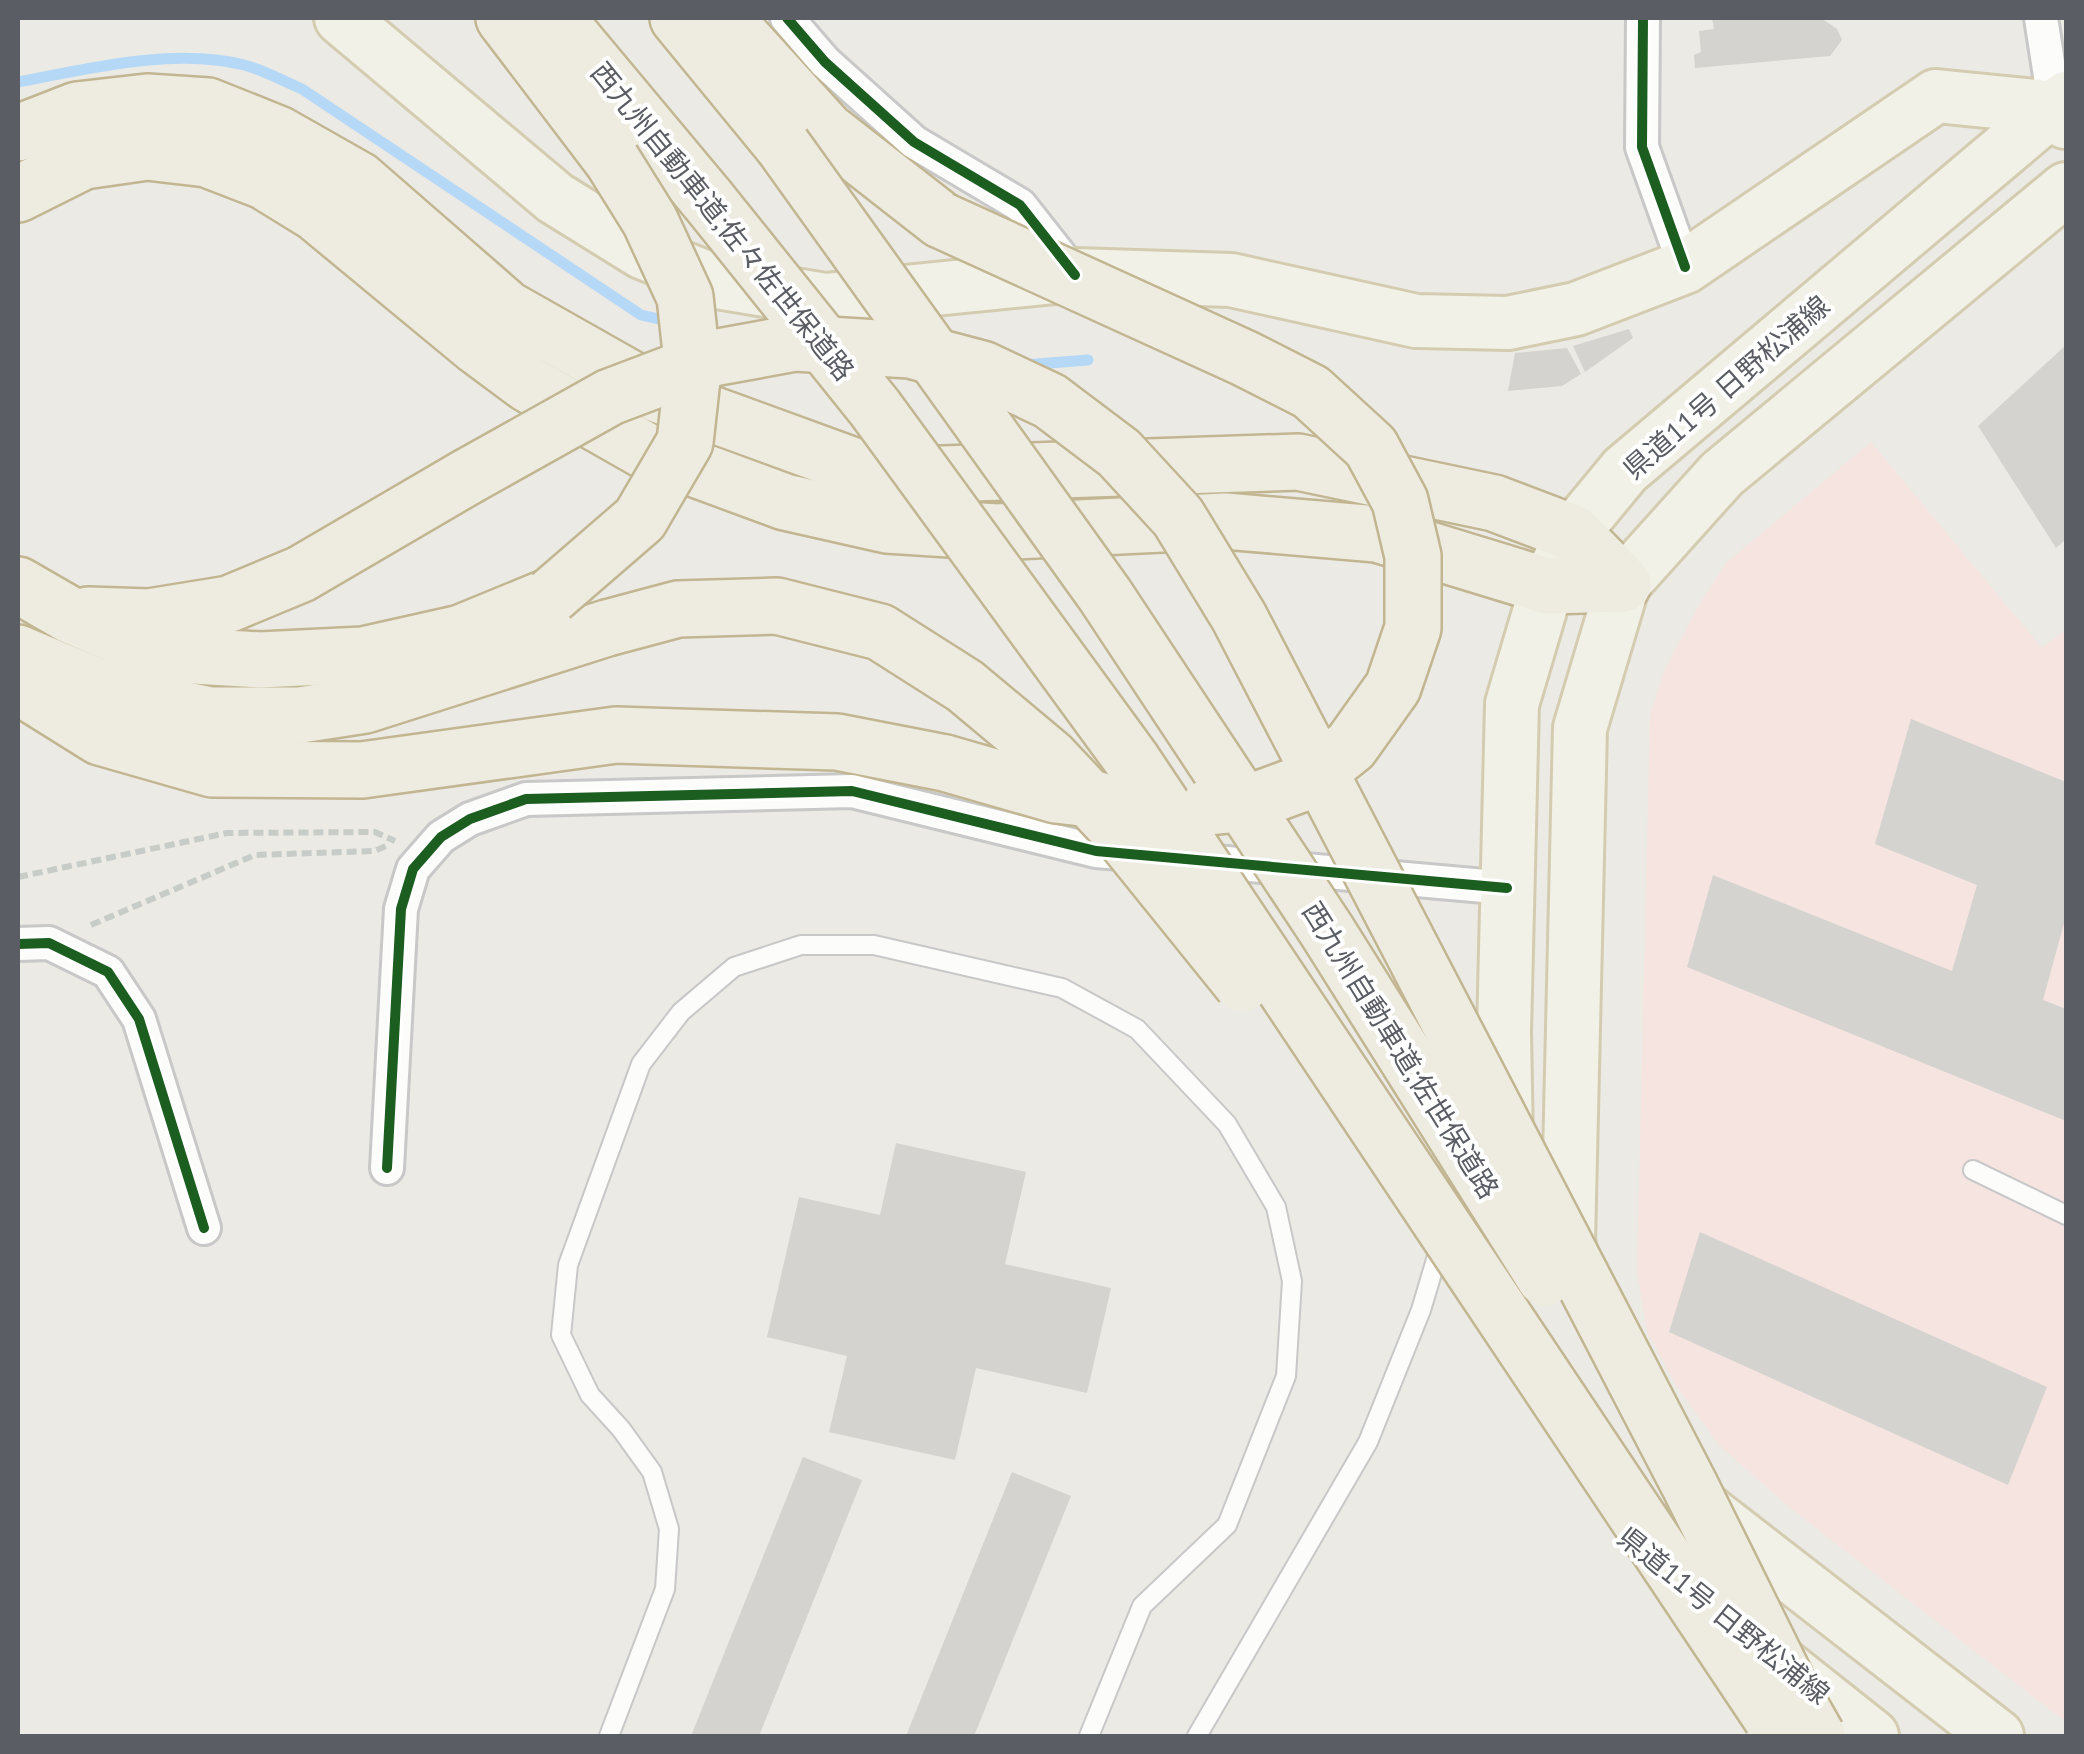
<svg xmlns="http://www.w3.org/2000/svg" width="2084" height="1754" viewBox="0 0 2084 1754" font-family="'PT Sans','Noto Sans JP',sans-serif">
  <rect width="100%" height="100%" fill="#ebeae4"/>
  <polygon fill="#f5e4df" points="1871,442 2042,648 2066,629 2066,1722 1790,1508 1719,1445 1677,1387 1647,1332 1637,1271 1650,715 1664,672 1696,610 1726,563"/>
  <g fill="none" stroke-linecap="round" stroke-linejoin="round">
    <g stroke="#b6d8f7" stroke-width="11">
      <path d="M18,82C87,69 174,47 244,65C264,70 283,81 302,89L641,315L672,322"/>
      <polyline points="1024,365 1088,360"/>
    </g>
  </g>
  <g fill="#d4d3cf">
    <polygon points="1712,18 1821,18 1837,29 1842,40 1830,56 1695,68 1694,55 1701,52 1699,31 1714,29"/>
    <polygon points="1629,329 1633,338 1585,372 1573,346"/>
    <polygon points="2066,345 2066,539 2056,548 1978,426"/>
    <polygon points="1567,348 1581,374 1562,386 1508,391 1515,353"/>
    <polygon points="1911,719 2066,782 2066,916 2043,1000 2066,1009 2066,1121 1687,967 1713,875 1952,971 1977,885 1875,844"/>
    <polygon points="896,1143 1026,1172 1005,1264 1111,1288 1087,1393 976,1368 955,1460 829,1432 847,1356 767,1337 799,1197 880,1215"/>
    <polygon points="1700,1232 2047,1387 2008,1485 1669,1332"/>
    <polygon points="803,1457 862,1480 759,1736 691,1736"/>
    <polygon points="1012,1472 1071,1496 974,1736 906,1736"/>
  </g>
  <g fill="none" stroke-linecap="round" stroke-linejoin="round">
    <g stroke="#c7c8c7" stroke-width="22">
      <g id="service">
        <polyline points="1973,1170 2066,1215"/>
        <polyline points="609,1736 665,1589 669,1529 652,1472 621,1429 590,1395 561,1335 568,1265 641,1064 681,1012 734,967 801,945 874,945 1062,988 1137,1029 1227,1124 1276,1207 1292,1281 1286,1376 1227,1525 1142,1606 1089,1736"/>
        <polyline points="1197,1736 1368,1442 1421,1310 1441,1243"/>
      </g>
    </g>
    <g stroke="#c7c8c7" stroke-width="38">
      <g id="minor">
        <polyline points="787,18 825,62 914,142 1020,205 1072,271"/>
        <polyline points="1643,18 1642,147 1685,267"/>
        <polyline points="2041,18 2055,108"/>
        <polyline points="1193,860 1507,888"/>
        <polyline points="18,944 49,943 108,972 139,1019 204,1228"/>
        <polyline points="387,1168 401,909 413,869 441,837 470,819 526,799 852,791 1096,851 1144,855"/>
      </g>
    </g>
    <g stroke="#d4ccb0" stroke-width="58">
      <g id="primary">
        <polyline points="341,18 555,198 642,252 717,282 825,300 1075,275 1231,280 1416,321 1508,323 1576,309 1685,267 1936,96 2055,108 2065,122"/>
        <polyline points="1506,1140 1504,1032 1512,704 1547,586 1573,533 1625,470 2066,98"/>
        <polyline points="1573,1264 1568,1242 1580,728 1623,584 1722,474 2066,189"/>
        <polyline points="1694,1501 1997,1736"/>
        <polyline points="1775,1659 1872,1736"/>
      </g>
    </g>
    <g stroke="#c2b692" stroke-width="60">
      <g id="motorway">
        <polyline points="504,18 612,160"/>
        <polyline points="556,18 708,200"/>
        <polyline points="678,18 783,146"/>
        <polyline points="724,18 827,131 941,220"/>
        <polyline points="18,133 77,110 147,102 208,106 278,134 359,180 507,309 659,395 881,476 1298,462 1494,503 1573,533 1623,584"/>
        <polyline points="18,194 84,161 147,152 207,159 264,181 316,213 478,347 528,384 644,450 785,502 887,525 996,532 1225,521 1377,534 1547,586 1623,584"/>
        <polyline points="18,585 70,615 159,654 260,660 363,655 461,633 551,596"/>
        <polyline points="88,615 149,617 229,604 301,574 467,477"/>
        <polyline points="18,653 122,697 210,715 300,715 365,705 607,628"/>
        <polyline points="18,682 28,692 100,737 212,769 362,770 616,735 837,742 945,763"/>
      </g>
    </g>
    <g stroke="#c7ccc9" stroke-width="6" stroke-dasharray="10 5" stroke-linecap="butt">
      <polyline points="18,877 227,833 375,832 395,841"/>
      <polyline points="91,925 255,855 375,851 388,845"/>
    </g>
    <use href="#service" stroke="#fcfcfb" stroke-width="18"/>
    <use href="#minor" stroke="#fcfcfb" stroke-width="32"/>
    <use href="#primary" stroke="#f2f1e7" stroke-width="52"/>
    <use href="#motorway" stroke="#eeece0" stroke-width="55"/>
    <g stroke="#c2b692" stroke-width="60" stroke-linecap="butt">
      <g id="motorway-bridge">
        <polyline points="783,146 1105,595 1327,931 1545,1278"/>
        <polyline points="708,200 875,408 1132,760 1771,1717"/>
        <polyline points="941,220 1244,358 1311,392 1371,447 1400,501 1413,556 1413,628 1393,687 1351,746 1306,782 1249,803 1209,807"/>
        <polyline points="467,477 610,397 713,358 795,343 910,350 982,369 1050,401 1119,453 1178,517 1239,617 1690,1486 1786,1680"/>
        <polyline points="551,596 640,519 685,442 693,370 685,297 650,221 612,160"/>
        <polyline points="607,628 678,609 777,606 880,632 965,686 1050,757 1112,823 1242,984"/>
        <polyline points="945,763 1056,795 1099,800"/>
        <polyline points="1767,1648 1817,1736"/>
      </g>
    </g>
    <use href="#motorway-bridge" stroke="#eeece0" stroke-width="55"/>
    <g stroke="#fff" stroke-width="16">
      <g id="cycleway">
        <polyline points="787,18 825,62 914,142 1020,205 1075,275"/>
        <polyline points="1643,18 1642,147 1685,267"/>
        <polyline points="18,944 49,943 108,972 139,1019 204,1228"/>
        <polyline points="387,1168 401,909 413,869 441,837 470,819 526,799 852,791 1096,851 1507,888"/>
      </g>
    </g>
    <use href="#cycleway" stroke="#1b5e20" stroke-width="10"/>
  </g>
  <g text-anchor="middle" dominant-baseline="central" stroke-width="8" stroke-linejoin="round" paint-order="stroke">
    <g font-size="28" fill="#5a5e64" stroke="#fff">
      <text transform="translate(723 221) rotate(51)">西九州自動車道;佐々佐世保道路</text>
      <text transform="translate(1726 387) rotate(-41)">県道11号 日野松浦線</text>
      <text transform="translate(1401 1050) rotate(58)">西九州自動車道;佐世保道路</text>
      <text transform="translate(1724 1615) rotate(39)">県道11号 日野松浦線</text>
    </g>
  </g>
  <rect width="2084" height="1754" fill="none" stroke="#5a5e64" stroke-width="40"/>
</svg>
